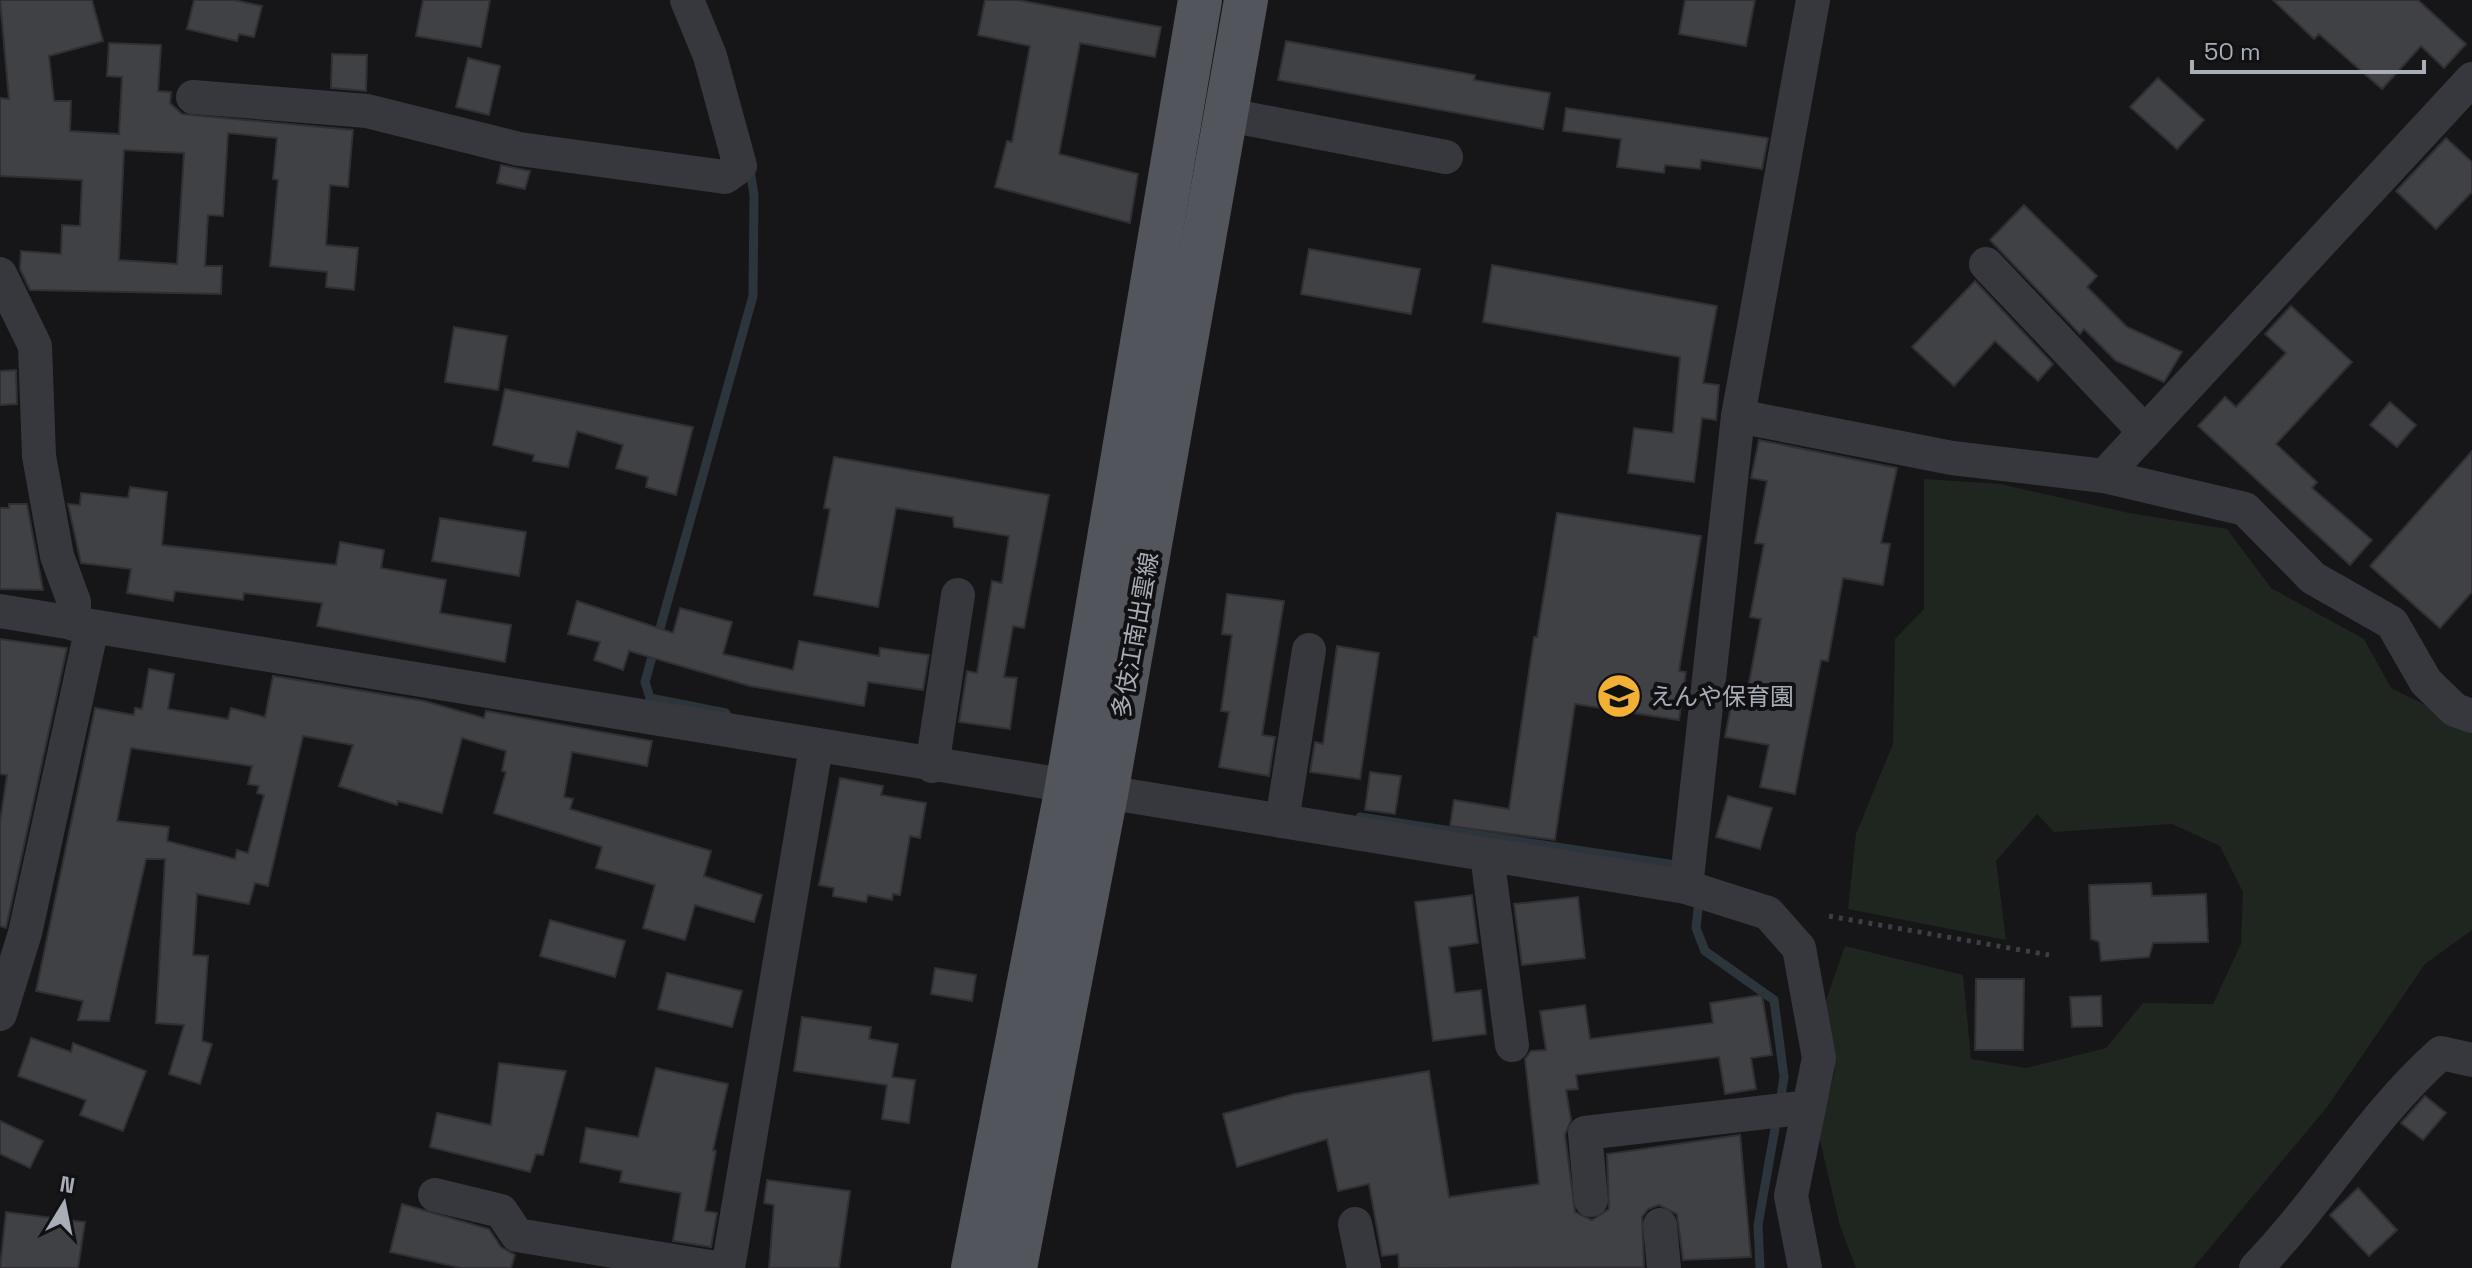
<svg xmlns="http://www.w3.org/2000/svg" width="2472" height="1268" viewBox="0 0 2472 1268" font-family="'Space Grotesk','Noto Sans JP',sans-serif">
  <rect width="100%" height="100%" fill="#161618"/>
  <polygon fill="#1e261f" points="1924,479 2000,484 2129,513 2227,529 2271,588 2364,639 2391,688 2472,728 2472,930 2425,964 2327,1107 2193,1268 1856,1268 1840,1226 1819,1136 1835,1069 1824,1006 1845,946 1963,975 1971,1059 2026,1068 2106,1048 2143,1003 2213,1004 2241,944 2243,892 2220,846 2172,824 2054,832 2037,814 1996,861 2006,940 1848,909 1856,834 1893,744 1895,639 1924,609"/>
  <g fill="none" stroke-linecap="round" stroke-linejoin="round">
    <g stroke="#2c353c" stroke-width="9">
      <polyline points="726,713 650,698 645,682 753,296 754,195 750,170"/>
      <polyline points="1360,817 1682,866"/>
      <polyline points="1699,899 1696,928 1705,951 1774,1000 1784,1077 1780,1102"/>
      <polyline points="1760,1268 1758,1225 1777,1117"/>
    </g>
  </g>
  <g fill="#404145" stroke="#303034" stroke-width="2" fill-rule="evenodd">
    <path d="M0,0H92L103,41L49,56L54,101H71L70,131L119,134L122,77L107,76L109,43L161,45L158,91L171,92L170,103L182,114L353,130L348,187L330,185L326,245L358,248L354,290L326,287L327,272L270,266L278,180L273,179L277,138L228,133L223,216L208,215L205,266H222L221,294L30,290L20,269L21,251L61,254L62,225L80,226L82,180L0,176V98L9,99ZM124,150L184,153L177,264L119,260Z"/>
    <polygon points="194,0 234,0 262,6 254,37 239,34 237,41 187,29"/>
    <polygon points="423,0 490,0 481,47 416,36"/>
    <polygon points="985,0 1018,0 1161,27 1155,57 1080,43 1059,154 1138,174 1130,223 995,187 1007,141 1012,142 1030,46 978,35"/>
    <polygon points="1685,0 1755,0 1746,46 1679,34"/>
    <polygon points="2273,0 2418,0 2466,44 2444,68 2421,46 2382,89 2319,34 2314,39"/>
    <polygon points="1286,41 1475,75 1474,80 1550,93 1543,129 1278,80"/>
    <polygon points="332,54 367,55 366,91 331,88"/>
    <polygon points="468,58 500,66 489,115 456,107"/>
    <polygon points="2158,78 2204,120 2177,149 2130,107"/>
    <polygon points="1566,108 1768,138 1762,169 1701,160 1700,169 1665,165 1664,173 1617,167 1621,139 1563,131"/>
    <polygon points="2446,138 2472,162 2472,192 2436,229 2396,191"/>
    <polygon points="501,165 530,171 525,189 497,183"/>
    <polygon points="2024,205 2097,276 2087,287 2127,327 2182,352 2164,382 2116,361 2084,329 2080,334 1990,240"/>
    <polygon points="1309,249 1420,269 1411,314 1301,294"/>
    <polygon points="1492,265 1717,306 1703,383 1719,385 1716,420 1702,418 1694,482 1628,473 1634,428 1673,433 1680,357 1483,322"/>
    <polygon points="1975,281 2053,364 2038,381 1995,341 1954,386 1912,347"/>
    <polygon points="2291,306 2352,362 2276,444 2317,482 2312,488 2372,540 2350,565 2198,426 2225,397 2236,407 2286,353 2265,334"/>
    <polygon points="454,327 507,336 498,390 445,382"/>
    <polygon points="16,370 17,404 0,405 0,371"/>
    <polygon points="505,389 693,427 676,495 646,487 648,477 616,468 623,445 577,431 568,467 533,461 534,455 493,445"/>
    <polygon points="2390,402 2416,425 2397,447 2370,425"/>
    <polygon points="1759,440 1897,468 1881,543 1890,544 1883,585 1843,578 1828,661 1821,660 1795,794 1760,787 1769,745 1725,737 1735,686 1748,688 1761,619 1750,617 1764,544 1755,543 1767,481 1751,478"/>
    <polygon points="2472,451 2472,592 2440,628 2370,566"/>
    <polygon points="834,457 1049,495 1024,628 1013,626 1004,677 1017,678 1010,729 959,722 967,671 977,673 992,581 1002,583 1009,536 954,527 953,517 896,508 878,607 814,595 830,509 824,508"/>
    <polygon points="130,487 167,492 162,545 336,565 340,542 384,550 381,568 446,580 440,613 511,625 505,662 317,626 322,603 244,593 243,600 175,591 173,601 127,593 131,569 81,563 68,504 80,505 81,493 128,498"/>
    <polygon points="9,504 27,504 43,590 0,589 0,508 9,508"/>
    <polygon points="1557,513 1701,536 1679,671 1686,672 1679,720 1575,704 1555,840 1450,826 1454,800 1509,809 1534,637 1537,637"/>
    <polygon points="440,518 526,532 519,576 432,561"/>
    <polygon points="1227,594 1284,601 1262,735 1275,737 1269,776 1219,767 1229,712 1221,711 1232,635 1222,634"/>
    <polygon points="577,601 673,633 680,608 732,622 723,654 793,670 799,641 879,656 880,648 929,655 923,690 868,682 864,706 750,686 629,651 623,670 594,660 600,642 568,634"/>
    <polygon points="0,639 67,648 6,928 0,926 0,822 7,775 0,774"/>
    <polygon points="1337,646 1379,653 1360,779 1310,772 1315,742 1323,744"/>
    <path d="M149,669L174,674L168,709L228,719L231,708L265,717L273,676L424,701L484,718L486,711L652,741L647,766L572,752L564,797L573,799L570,809L711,851L704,876L762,895L754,922L695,905L685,940L643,928L655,885L596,868L602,847L494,813L506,772L502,771L506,751L462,738L442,813L398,801L397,805L339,786L353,745L303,736L268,886L255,883L249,904L197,894L193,955L208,956L202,1041L212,1044L200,1084L169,1074L184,1025L156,1023L165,859H146L109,1021L78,1020L83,1001L36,991L95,708L134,715L135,708L142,709ZM131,748L252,766L248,784L259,786L257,793L264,795L248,853L237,850L235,859L167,841L169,827L117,821Z"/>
    <polygon points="1370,772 1401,776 1395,814 1365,810"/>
    <polygon points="840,778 883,786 881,795 926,803 920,838 910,836 900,895 893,894 892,900 868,895 866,902 833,896 834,888 819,885"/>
    <polygon points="1728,796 1772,808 1760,849 1716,837"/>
    <polygon points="2151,883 2152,896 2206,894 2208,942 2153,943 2149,957 2101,961 2099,942 2091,939 2089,885"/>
    <polygon points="1472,895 1478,943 1449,947 1455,993 1481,990 1486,1034 1433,1041 1415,902"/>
    <polygon points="1578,897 1585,958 1522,965 1514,904"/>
    <polygon points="550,920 625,941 615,977 540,956"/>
    <polygon points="935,968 976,975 972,1001 931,994"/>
    <polygon points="667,973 742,991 732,1027 658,1009"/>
    <polygon points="1976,979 2024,979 2023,1050 1975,1050"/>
    <polygon points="1762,995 1772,1055 1751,1058 1756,1089 1725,1094 1719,1057 1576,1075 1578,1089 1566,1090 1571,1120 1565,1135 1575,1212 1592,1220 1609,1209 1607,1154 1740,1135 1751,1257 1683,1260 1677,1214 1659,1205 1648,1209 1642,1217 1644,1267 1399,1268 1398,1254 1382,1256 1369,1184 1338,1191 1327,1139 1237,1167 1223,1114 1294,1094 1429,1071 1449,1197 1539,1184 1525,1059 1531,1051 1546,1050 1540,1011 1585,1005 1590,1039 1713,1023 1710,1003"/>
    <polygon points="2101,996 2102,1026 2072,1027 2070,997"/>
    <polygon points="802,1017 871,1027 869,1039 898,1044 892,1077 915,1080 909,1123 882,1119 887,1085 794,1071"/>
    <polygon points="31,1038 71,1052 73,1043 146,1071 123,1131 80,1115 86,1100 18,1076"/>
    <polygon points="499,1063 566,1071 543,1155 536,1154 530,1172 430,1147 437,1113 491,1125"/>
    <polygon points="656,1068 728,1084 713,1150 716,1151 705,1211 717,1213 711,1247 673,1241 681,1193 620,1182 622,1171 580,1162 586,1128 638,1137"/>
    <polygon points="2425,1096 2446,1113 2423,1140 2401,1123"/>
    <polygon points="0,1121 43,1141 30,1168 0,1154"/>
    <polygon points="767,1180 850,1191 839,1268 769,1268 774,1205 764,1203"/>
    <polygon points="2358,1188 2397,1230 2369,1256 2330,1215"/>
    <polygon points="402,1204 489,1229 501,1247 515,1255 511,1268 461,1268 390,1252"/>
    <polygon points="6,1212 85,1222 78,1268 0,1268"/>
  </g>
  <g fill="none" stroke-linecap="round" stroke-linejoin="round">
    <polyline stroke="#3d3f44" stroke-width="5" stroke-dasharray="4 6" stroke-linecap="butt" points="1829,916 2049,955"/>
    <g stroke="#37383d" stroke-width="34">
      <polyline points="193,97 367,111 519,149 725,177 740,166 710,56 687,0"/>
      <polyline points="1228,115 1446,157"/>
      <polyline points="1986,264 2145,432"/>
      <polyline points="0,274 35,346 39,456 57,556 74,602 74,624"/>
      <polyline points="1738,416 1952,458 2104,476 2245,509 2313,578 2392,623 2426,682 2455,710 2472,716"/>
      <polyline points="2104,476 2472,79"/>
      <polyline points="0,611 1686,887 1768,913 1799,948 1819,1058 1791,1196 1805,1268"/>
      <polyline points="932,766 958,595"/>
      <polyline points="1282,821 1309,650"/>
      <polyline points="1487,855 1512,1045"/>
      <polyline points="1686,887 1738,416 1813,0"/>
      <polyline points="0,1014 25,933 92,627"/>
      <polyline points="435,1195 501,1211 517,1235 716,1268"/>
      <polyline points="1591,1200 1585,1133 1809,1107"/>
      <polyline points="1355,1224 1364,1268"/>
      <polyline points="1660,1225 1664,1268"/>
      <polyline points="728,1268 816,747"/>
      <path d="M2256,1268C2322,1200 2370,1116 2441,1053L2472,1060"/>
    </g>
    <g stroke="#53555c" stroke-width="44">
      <polyline points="973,1268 1067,787 1200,0"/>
      <polyline points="1015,1268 1106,794 1246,0"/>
    </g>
  </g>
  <defs>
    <g id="school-disc" transform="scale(2.3)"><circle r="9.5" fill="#f2b134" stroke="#111113"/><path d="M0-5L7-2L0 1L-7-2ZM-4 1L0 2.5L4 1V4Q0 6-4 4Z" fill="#111"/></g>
  </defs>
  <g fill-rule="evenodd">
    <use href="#school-disc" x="1619" y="696"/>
  </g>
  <g text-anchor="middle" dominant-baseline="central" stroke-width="8" stroke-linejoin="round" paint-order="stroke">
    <g font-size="24" fill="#a8adb8" stroke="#111113">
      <text transform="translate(1135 635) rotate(-80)">多伎江南出雲線</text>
    </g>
    <g font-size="24" fill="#a8adb8" stroke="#111113" text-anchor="start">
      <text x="1650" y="696">えんや保育園</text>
    </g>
  </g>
  <g transform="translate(64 1204) rotate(10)" stroke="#111113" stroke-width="6" paint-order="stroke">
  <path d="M0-6L14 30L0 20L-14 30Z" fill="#a8adb8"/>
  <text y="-12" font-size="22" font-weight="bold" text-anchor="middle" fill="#a8adb8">N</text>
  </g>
  <path d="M2192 60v12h232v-12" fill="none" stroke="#a8adb8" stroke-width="4"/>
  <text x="2204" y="60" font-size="24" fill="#a8adb8" stroke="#111113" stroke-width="6" paint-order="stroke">50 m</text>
</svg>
